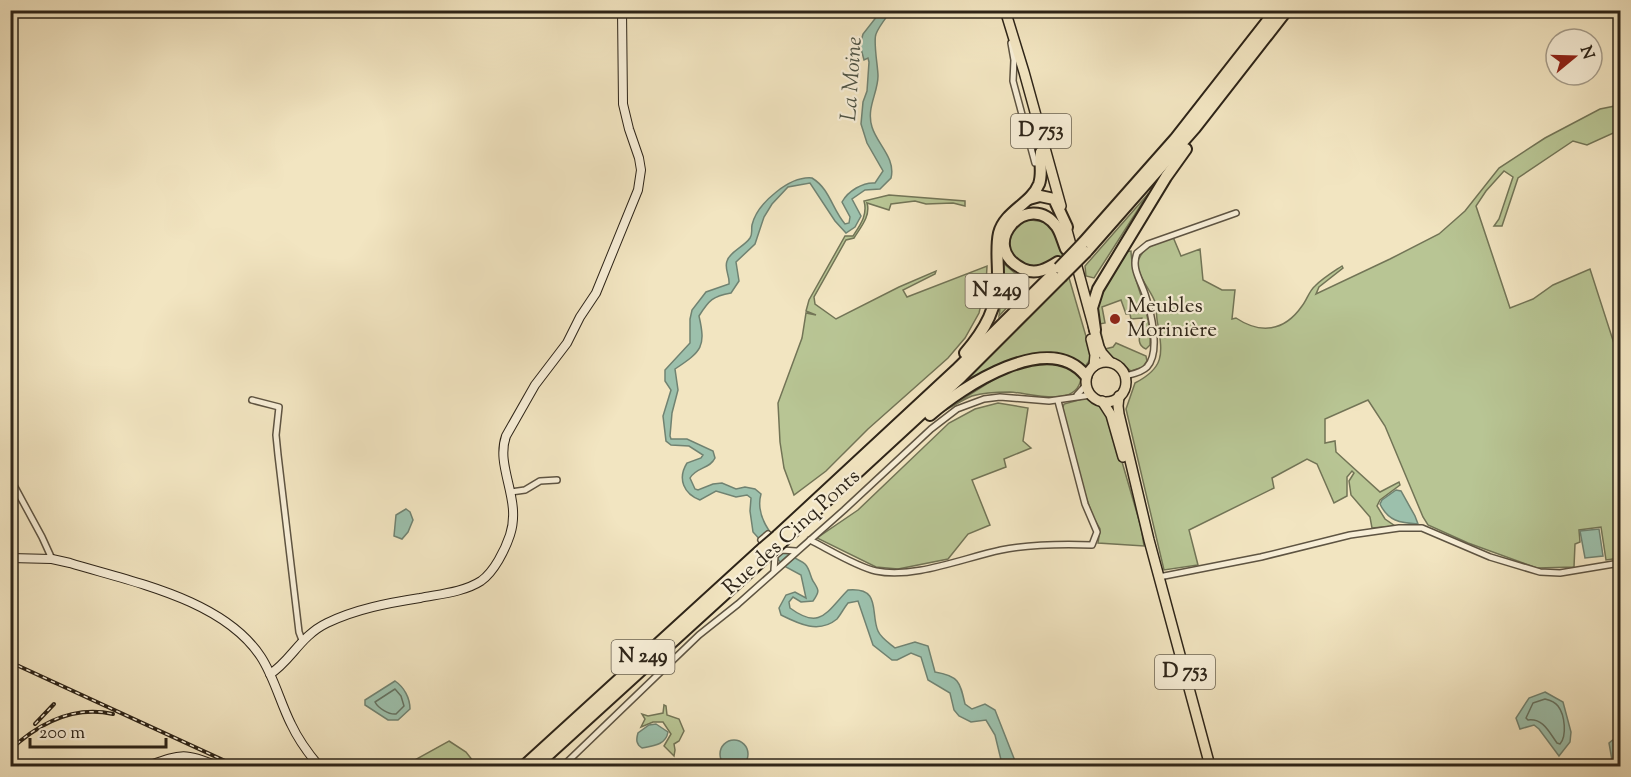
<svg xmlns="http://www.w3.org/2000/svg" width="1631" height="777" viewBox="0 0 1631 777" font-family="'Sorts Mill Goudy',serif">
  <rect width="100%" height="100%" fill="#f2e5c1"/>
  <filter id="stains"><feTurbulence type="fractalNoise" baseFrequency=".00333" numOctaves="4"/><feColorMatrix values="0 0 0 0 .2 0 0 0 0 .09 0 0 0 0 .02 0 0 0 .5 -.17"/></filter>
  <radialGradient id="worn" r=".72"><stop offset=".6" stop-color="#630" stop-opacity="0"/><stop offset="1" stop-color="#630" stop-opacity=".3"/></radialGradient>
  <g fill="#b8c594" stroke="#727456" stroke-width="1.5">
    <path d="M1620,105V130L1587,145L1573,141L1518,178L1502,226H1494L1499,219L1513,177L1504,171L1486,191L1476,206L1510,308L1533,299L1553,285L1590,269L1620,362V558L1606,560L1601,527L1579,530L1580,542L1575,544L1574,567L1537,568L1468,543L1428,525L1423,517L1385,426L1368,400L1325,419V443L1335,441L1336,452L1380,492L1399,482L1400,485L1380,500L1377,506L1385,519L1395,526L1372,528L1370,517L1351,495L1349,481L1354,473L1352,471L1347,477V496L1334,503L1317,464L1307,459L1272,478L1274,488L1189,530L1198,565L1164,570L1126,409L1135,383C1164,368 1163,355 1158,325C1156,318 1157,309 1155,302C1151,289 1130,269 1141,255C1148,245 1162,241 1173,237L1181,256L1200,249L1203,280L1222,290H1235L1232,319L1236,318C1260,334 1284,332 1302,306C1307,300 1309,291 1315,286C1323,278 1333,272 1342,266L1343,268L1319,287L1316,294L1390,259L1439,234L1465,211L1499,168L1545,138L1600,109Z"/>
    <polygon points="1148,194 1094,278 1086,276 1085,266"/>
    <path d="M889,195L965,201V206L953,203L926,204L915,201L891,204L889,210L867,203C871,216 860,228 854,238L846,240L814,297L815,304L836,319L899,287L936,271L935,274L903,290L907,297L987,266L986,284L979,313L965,338L948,358L868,429L826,471L794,495L784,468L780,442L778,403L802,338L806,313L816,315L806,311L809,300L845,236H853C860,225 868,215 864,201Z"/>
    <polygon points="1024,219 1045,222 1056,233 1092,357 1084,368 1043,355 949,394 1065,280 1040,267 1028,266 1018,261 1010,250 1009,238 1014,226"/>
    <path d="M1131,251C1132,285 1152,309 1150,345L1146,349C1133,344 1143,329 1142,318L1131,319L1130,314H1126L1121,300L1102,307L1105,323L1099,324L1105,349L1113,347L1116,343L1146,356L1147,361L1143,367L1131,371L1103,350L1095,313L1099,291L1124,252Z"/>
    <polygon points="1003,263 1016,274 1028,276 1028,285 999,316 1003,286"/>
    <path d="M1032,362C1052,363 1067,362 1081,378C1077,409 1030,393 1010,392C999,392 982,393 972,396C962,400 952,407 942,412L1007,371Z"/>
    <polygon points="1086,398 1105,409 1120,455 1141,527 1144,546 1098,543 1100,529 1093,517 1086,497 1062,410 1064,404"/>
    <polygon points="998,403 1028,408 1023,441 1031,448 1004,459 1006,467 972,480 990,525 968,534 948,559 898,569 876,567 817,538 858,510 949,423 975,409"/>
    <polygon points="664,705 666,706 667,715 679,719 684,731 679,741 674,744 675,750 674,756 664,746 671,734 663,722 653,722 641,727 645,719 642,714 648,716 663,713"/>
    <polygon points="449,741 466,752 473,761 489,761 494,766 404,766"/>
  </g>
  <g fill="#9cc0ac" stroke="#708271" stroke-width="1.5">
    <path d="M881,11H891C886,18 879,26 876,34C873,41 878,67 878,76C878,93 866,108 872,127C877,144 896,158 891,178L880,189L865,190L852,199L861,216L855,227L846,233L835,221L810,183L788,187L772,204L764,217L755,244L736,262L739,281L731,293C713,296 709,300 699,316C706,347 702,351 675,369L678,390L672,413L670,436L671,439H687L713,451L715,458C710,469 696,467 690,478L695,489L698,490L713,484L722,483L736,489L745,487L755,489L761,494C754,519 776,542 794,557C797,560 802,561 805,564C810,569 810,576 813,581C819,590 820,591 813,601L801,602L793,597L789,602L790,608C821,631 827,611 848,590C882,587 870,613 878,631C881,638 889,643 895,648L915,642L928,646L935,672C959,676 960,682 965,704L972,709L985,704L995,710L1017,766H1004L1002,764L995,735L986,720L971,722L959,716L954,710L950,693L928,680L921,657L911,653L897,660H892L873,645L858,601L848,603C844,608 841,614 837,619C819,634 799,624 781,615L779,608L786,595L795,592L806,598L801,575L784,566L753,532L750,511L751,498L747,495L736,497L716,491L700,500C684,494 677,479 687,463L701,458L703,455L689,446L671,445L666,441L663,416L671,390L665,381V370L690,343V319L692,310L706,292L729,284C730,276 724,269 727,261C730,251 744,247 750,238C753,233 751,230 752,225C757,203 790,176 812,178C830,189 832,209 845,224L849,223L850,217L842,202C848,191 863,182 875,183L883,171L867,143L861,124L863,102L867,91L869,62L868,58L864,60L860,45L863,34Z"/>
    <path d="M1396,490L1401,491L1415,516L1418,524C1400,523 1388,521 1380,504L1382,500Z"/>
    <polygon points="406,509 410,512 413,520 408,532 402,539 394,536 396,515"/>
    <polygon points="1599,529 1603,556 1585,558 1580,531"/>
    <path d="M395,681C404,687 410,698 410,709L398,720H388L365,705V700Z"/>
    <polygon points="1545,692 1563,702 1571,732 1570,742 1559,756 1539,729 1534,725 1520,729 1516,718 1529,698"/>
    <path d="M656,724L668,732C666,745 653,746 642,748C636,744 636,740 638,733L649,725Z"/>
    <polygon points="1620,734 1620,766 1613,766 1609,743"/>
    <circle cx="734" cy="754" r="14"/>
  </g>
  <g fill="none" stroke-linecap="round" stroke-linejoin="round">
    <g stroke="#647262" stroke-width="1.5">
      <path d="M395,689L401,696L404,706L396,714C389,715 378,708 375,702Z"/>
      <path d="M1545,699C1549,700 1555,702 1558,706C1565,715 1567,736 1560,744L1557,743C1549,732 1543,718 1528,720L1526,718L1533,703Z"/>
    </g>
    <g stroke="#5e5442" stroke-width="8">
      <g id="street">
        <polyline points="1011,43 1014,60 1013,81 1035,163"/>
        <path d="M1125,376C1132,374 1141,373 1147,367C1161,352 1151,312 1145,294C1140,279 1131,268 1137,253L1148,244L1236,213"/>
        <polyline points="1077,395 1086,385"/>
        <polyline points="252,400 279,407 276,435 278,455 299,632 302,640"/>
        <polyline points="10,478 42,537 52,559"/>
        <polyline points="511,492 525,490 540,481 557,480"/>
        <polyline points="761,540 768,534"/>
        <path d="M810,540C828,549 857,567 876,571C914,579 963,558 1001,550C1031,544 1062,544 1092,545L1097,532L1085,504L1058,401"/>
        <polyline points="774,570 775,556 782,550 796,551"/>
        <polyline points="1159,577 1261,557 1350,535 1399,528 1422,528 1490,557 1540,572 1560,573 1620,563"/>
        <polyline points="563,766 699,635 738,604 844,510 931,429 957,409 984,399 1000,397 1049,401 1091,395"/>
      </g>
    </g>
    <g stroke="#2d2418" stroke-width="10">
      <g id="secondary">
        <path d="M10,558L52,559L70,563C132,582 223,599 261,657C274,677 280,702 291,724C298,739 308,753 319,766"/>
        <path d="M270,674C291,661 300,636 327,623C356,609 388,603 420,598C440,594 464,592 481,581C494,572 505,550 510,535C522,499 495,467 506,436L535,385L567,343L580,317L596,293L638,190L641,170L639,158L629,129L623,104L622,10"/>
        <path d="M148,766C181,754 185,752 217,766"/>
      </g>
    </g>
    <g stroke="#2d2418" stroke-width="12">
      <g id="primary">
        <polyline points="1005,10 1024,72 1061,206"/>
        <polyline points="1065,223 1099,347 1102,353 1110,362"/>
        <polyline points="1091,339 1095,355 1094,366"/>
        <circle cx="1106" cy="382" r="20"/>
        <polyline points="1119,396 1118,406 1119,414 1149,540 1210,766"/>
        <polyline points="1102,401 1111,415 1123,457"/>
      </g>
    </g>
    <g stroke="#2d2418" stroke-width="14">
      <g id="highway">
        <polyline points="1029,199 1040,196 1054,199 1067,227"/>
        <polyline points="1083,243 1175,139 1276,10"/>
        <polyline points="1086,252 1195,128 1287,10"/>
        <path d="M1058,262C1047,269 1036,275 1023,269C975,246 1029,187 1057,227C1061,233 1063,242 1066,249"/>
        <polyline points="1095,330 1092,308 1098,289 1166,177 1186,149"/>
        <path d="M965,353C985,330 998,307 998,275C998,261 996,246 999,233C1005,211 1031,204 1039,184C1043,173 1039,163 1041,152"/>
        <path d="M930,415C962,387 1049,329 1086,376"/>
        <polyline points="777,536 956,370 1059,268"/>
        <polyline points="782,542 961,377 1061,277"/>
        <polyline points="524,766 763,548"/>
        <polyline points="536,766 769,554"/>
      </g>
    </g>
    <use href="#street" stroke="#f7eed7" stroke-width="5"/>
    <use href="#secondary" stroke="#f7eed7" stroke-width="8"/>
    <use href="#primary" stroke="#f2e5c1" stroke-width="9"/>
    <use href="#highway" stroke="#f2e5c1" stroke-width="10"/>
    <g stroke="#2d2418" stroke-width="4">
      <g id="rail">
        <polyline points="10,662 236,766"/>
        <polyline points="35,724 54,704"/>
        <path d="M10,750C39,723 73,705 113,714"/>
      </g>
    </g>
    <use href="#rail" stroke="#f7eed7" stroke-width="1.5" stroke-dasharray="4.5" stroke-linecap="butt"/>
    <g stroke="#2d2418" stroke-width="14" stroke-linecap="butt">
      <g id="highway-bridge">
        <polyline points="1059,268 1083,243"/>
        <polyline points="1061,277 1086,252"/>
        <polyline points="763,548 777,536"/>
        <polyline points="769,554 782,542"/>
      </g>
    </g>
    <use href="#highway-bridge" stroke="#f2e5c1" stroke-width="10"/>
  </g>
  <circle fill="#8f2418" stroke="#f7eed7" stroke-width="2" cx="1115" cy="319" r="6"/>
  <g text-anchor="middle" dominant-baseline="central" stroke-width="4.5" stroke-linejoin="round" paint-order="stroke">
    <g fill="#f7eed7" stroke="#6a6151" stroke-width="1.5">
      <rect x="1011" y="114" width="60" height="34" rx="4.5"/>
      <rect x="965.5" y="274" width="63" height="34" rx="4.5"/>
      <rect x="611.5" y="640" width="63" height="34" rx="4.5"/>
      <rect x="1155" y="655" width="60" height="34" rx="4.5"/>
    </g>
    <g font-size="20" font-weight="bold" fill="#2d2418">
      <text x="1041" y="131">D 753</text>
      <text x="997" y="291">N 249</text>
      <text x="643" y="657">N 249</text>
      <text x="1185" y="672">D 753</text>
    </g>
    <g font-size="21" fill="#2d2418" stroke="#f7eed7" text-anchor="start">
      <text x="1127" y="307">Meubles<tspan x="1127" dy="24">Morinière</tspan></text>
    </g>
    <g font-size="21" fill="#2d2418" stroke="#f7eed7">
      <text transform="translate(792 533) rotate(-42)">Rue des Cinq Ponts</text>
    </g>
    <g font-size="22" font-style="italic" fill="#4e5344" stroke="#f7eed7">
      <text transform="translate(853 79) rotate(-86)">La Moine</text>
    </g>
  </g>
  <rect width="1631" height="777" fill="none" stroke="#f2e5c1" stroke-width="36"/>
  <rect x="12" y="12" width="1607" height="753" fill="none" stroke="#2d2418" stroke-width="3"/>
  <rect x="18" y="18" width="1595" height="741" fill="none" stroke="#2d2418" stroke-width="1.5"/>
  <g transform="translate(1574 57) rotate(71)"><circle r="28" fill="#f7eed7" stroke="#a69d8b" stroke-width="1.5"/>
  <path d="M0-4.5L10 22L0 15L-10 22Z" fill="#8f2418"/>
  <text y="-9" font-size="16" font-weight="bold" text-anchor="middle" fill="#2d2418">N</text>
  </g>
  <path d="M30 738v9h136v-9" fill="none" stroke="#2d2418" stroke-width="3"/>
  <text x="39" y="738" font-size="18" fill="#2d2418" stroke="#f7eed7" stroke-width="4.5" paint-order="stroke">200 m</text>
  <rect width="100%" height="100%" filter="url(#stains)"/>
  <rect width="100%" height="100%" fill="url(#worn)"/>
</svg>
